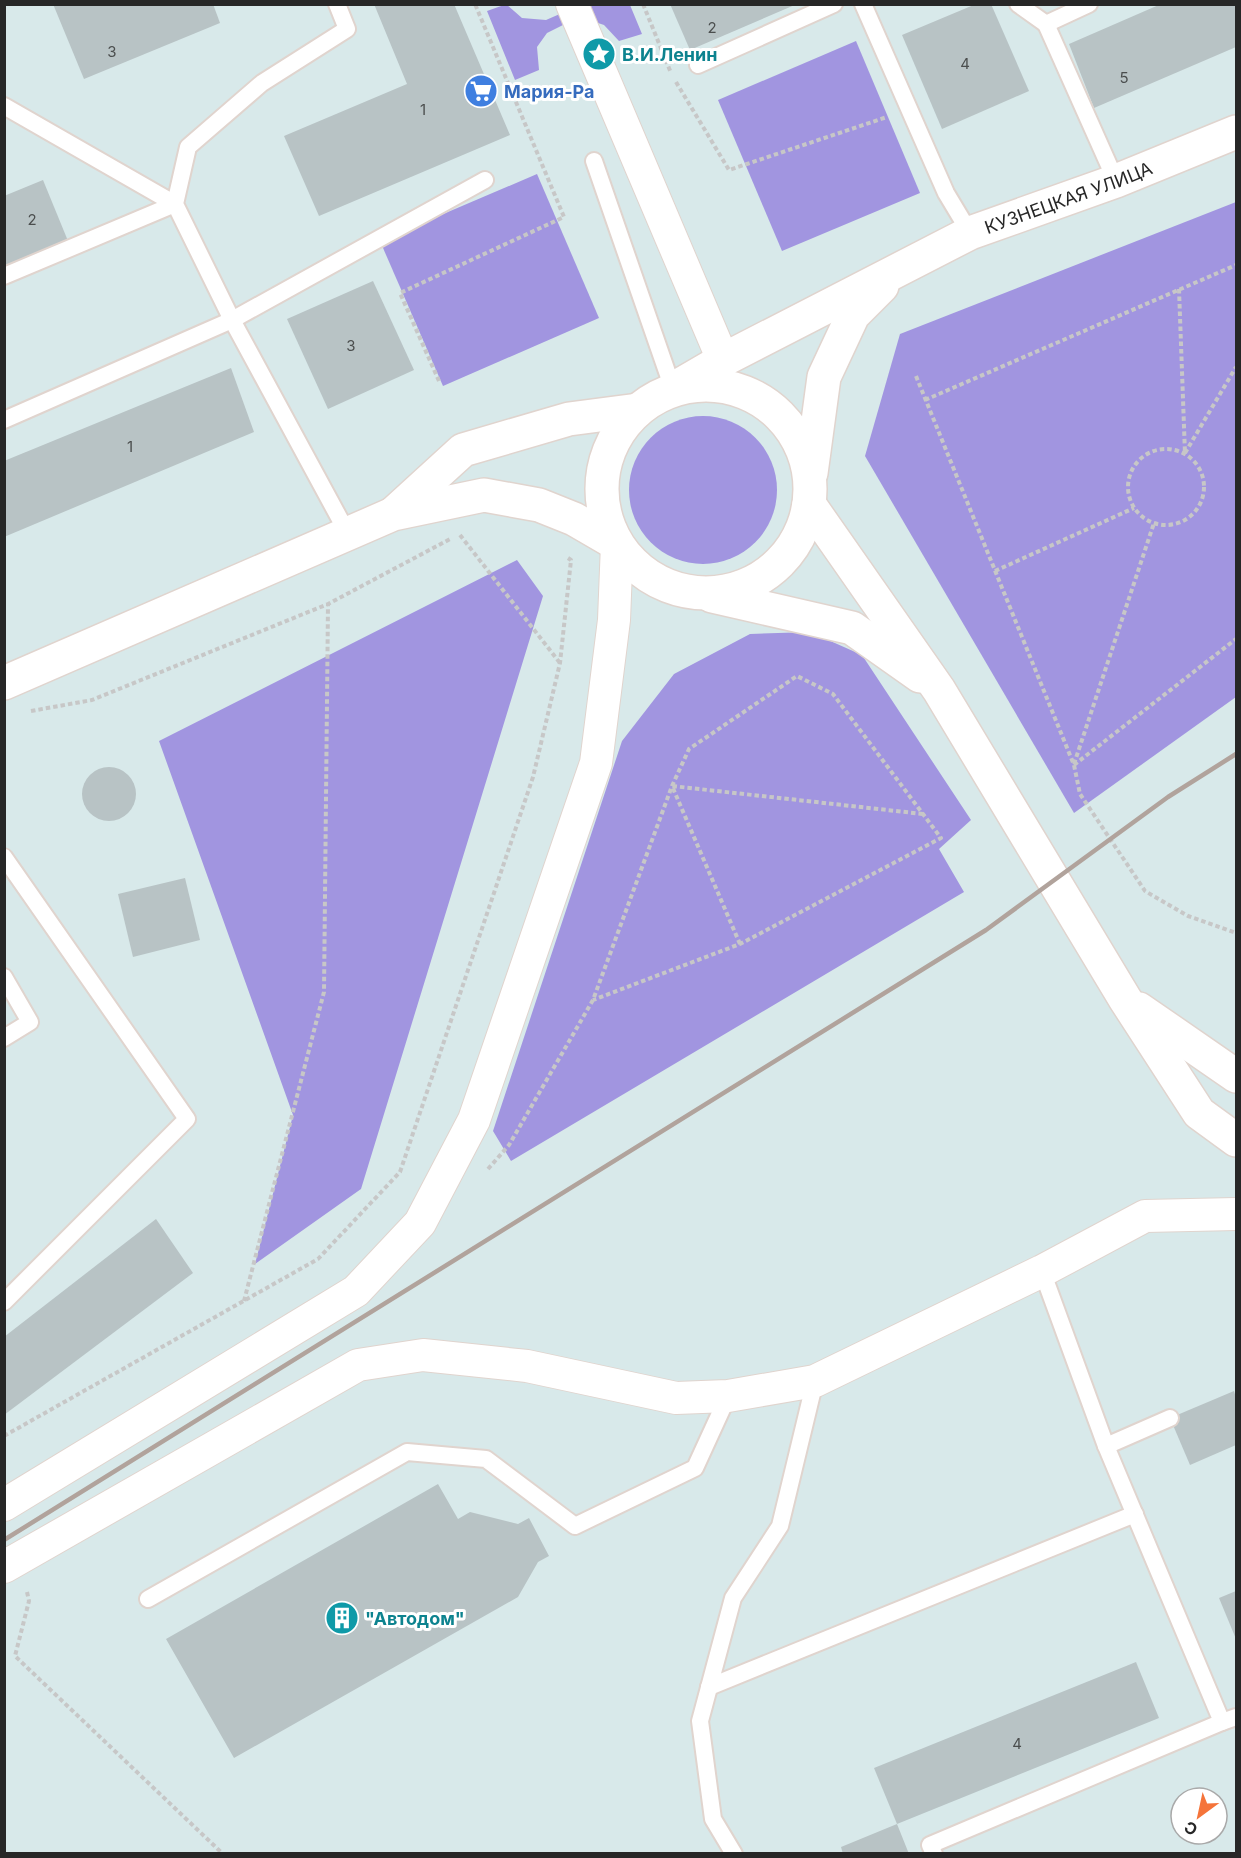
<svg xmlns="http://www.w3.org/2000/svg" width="1241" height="1858" viewBox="0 0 1241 1858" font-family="Inter,sans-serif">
  <rect width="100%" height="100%" fill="#d8e9ea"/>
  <g fill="#a195e0">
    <polygon points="504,5 507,5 522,18 546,20 569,10 576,5 630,5 642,34 619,41 604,25 583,18 563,25 547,33 537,47 539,70 515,80 487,11"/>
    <polygon points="856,41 920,193 782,251 718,100"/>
    <polygon points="537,174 599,318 443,386 380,241"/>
    <polygon points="1236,202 1236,697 1074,813 865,456 900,334"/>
    <circle cx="703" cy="490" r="74"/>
    <polygon points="517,560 543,596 361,1189 255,1264 293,1115 159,741"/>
    <polygon points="810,632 862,655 971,820 939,849 964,892 511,1161 493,1131 622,741 674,674 750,634"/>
  </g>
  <g fill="#b8c3c5">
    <polygon points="53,4 213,4 220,23 84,79"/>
    <polygon points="374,4 454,4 510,135 319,216 284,136 407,84"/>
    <polygon points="670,4 797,4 690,50"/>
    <polygon points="976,4 991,4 1029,91 942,129 902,35"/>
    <polygon points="1161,4 1236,4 1236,47 1094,108 1069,44"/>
    <polygon points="43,180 68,241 4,267 4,196"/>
    <polygon points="373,281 414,370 328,409 287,319"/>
    <polygon points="231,368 254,432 4,537 4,461"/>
    <circle cx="109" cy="794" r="27"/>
    <polygon points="185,878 200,940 133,957 118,894"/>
    <polygon points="156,1219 193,1273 4,1415 4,1337"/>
    <polygon points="1234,1391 1236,1398 1236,1445 1190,1465 1170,1418"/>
    <polygon points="438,1484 458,1519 470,1512 518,1524 529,1518 549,1556 538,1562 518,1597 234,1758 166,1639"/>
    <polygon points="1236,1591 1236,1639 1219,1598"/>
    <polygon points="1136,1662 1159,1718 897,1824 874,1768"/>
    <polygon points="897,1824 909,1854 843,1854 841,1847"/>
  </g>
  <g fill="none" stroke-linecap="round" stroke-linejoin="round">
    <g stroke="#e0d4ce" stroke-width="20">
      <g id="lane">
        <polyline points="337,4 347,29 262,83 188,147 175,204 232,320 348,534"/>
        <polyline points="863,4 946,193 970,233"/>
        <polyline points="1018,4 1046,24 1089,4"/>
        <polyline points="1046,24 1116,181"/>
        <polyline points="698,65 834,4"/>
        <polyline points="4,106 175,204"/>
        <polyline points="594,161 673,389"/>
        <polyline points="4,276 175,204"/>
        <polyline points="4,420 232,320 485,180"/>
        <polyline points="4,857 187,1119 4,1302"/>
        <polyline points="4,977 30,1022 4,1038"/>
        <polyline points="1106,1446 1170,1418"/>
        <polyline points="148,1599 407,1452 486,1459 575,1526 695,1468 728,1396"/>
        <polyline points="709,1687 1135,1514"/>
        <polyline points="1222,1722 1236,1717"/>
        <polyline points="734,1854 713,1819 700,1721 733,1598 780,1526 815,1381"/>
        <polyline points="934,1854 930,1845 1222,1722 1106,1446 1042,1271"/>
      </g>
    </g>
    <g stroke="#e0d4ce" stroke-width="34">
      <g id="street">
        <polyline points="572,4 723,360"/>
        <polyline points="4,1505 356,1291 420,1223 474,1120 596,763 614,620 617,544"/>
        <polyline points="4,1567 358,1365 423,1355 527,1366 676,1398 728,1396 815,1381 1042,1271 1145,1216 1236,1214"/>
      </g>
    </g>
    <g stroke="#e0d4ce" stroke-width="36">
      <g id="secondary">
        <path id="s1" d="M680,385L723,360L970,233L1116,181L1236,132"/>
        <circle cx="706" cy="489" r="104"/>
        <polyline points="811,473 824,377 853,315 882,286"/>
        <polyline points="809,504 939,690 1125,999 1199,1113 1236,1140"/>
        <polyline points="394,513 463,450 569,419 638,410"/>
        <polyline points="712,596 852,628 920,676"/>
        <polyline points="4,683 393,514 484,495 539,505 574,519 617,544"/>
        <polyline points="1139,1009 1236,1076"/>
      </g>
    </g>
    <g stroke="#c7c7c7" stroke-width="4" stroke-dasharray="4.5 3" stroke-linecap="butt">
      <polyline points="643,4 671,73"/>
      <polyline points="676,82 729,170 887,117"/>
      <polyline points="1179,289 1185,454"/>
      <polyline points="916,376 1074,765 1080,794 1145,891 1188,916 1236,933"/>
      <polyline points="439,381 400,293 564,217 475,4"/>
      <polyline points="925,400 1236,265"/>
      <circle cx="1166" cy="487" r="38"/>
      <polyline points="1185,453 1236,367"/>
      <polyline points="460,535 560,663"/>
      <polyline points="995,571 1134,508"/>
      <polyline points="31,711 92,700 328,604 452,538"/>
      <polyline points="1074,764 1154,523"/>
      <polyline points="1074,765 1236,639"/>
      <polyline points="740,944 672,786 923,814"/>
      <polyline points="488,1169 509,1145 593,1000 672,786 689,749 797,676 833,694 941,838 740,944 593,1000"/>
      <polyline points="244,1301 324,992 328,604"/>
      <polyline points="4,1436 318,1259 400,1172 533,777 560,663 571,560 568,558"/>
      <polyline points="27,1592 29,1601 15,1656 223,1854"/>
    </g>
    <use href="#lane" stroke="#fff" stroke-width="16"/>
    <use href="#street" stroke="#fff" stroke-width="32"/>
    <use href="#secondary" stroke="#fff" stroke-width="33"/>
    <polyline stroke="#b1a39c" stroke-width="4.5" points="4,1540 986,930 1168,797 1236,754"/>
  </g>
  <defs>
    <g id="sight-disc" transform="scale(1.725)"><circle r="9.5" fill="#0f9aa8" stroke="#fff"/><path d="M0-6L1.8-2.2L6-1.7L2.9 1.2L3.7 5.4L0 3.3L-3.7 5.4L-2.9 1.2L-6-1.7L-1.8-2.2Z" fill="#fff"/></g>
    <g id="supermarket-disc" transform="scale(1.725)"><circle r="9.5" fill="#3f7fe0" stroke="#fff"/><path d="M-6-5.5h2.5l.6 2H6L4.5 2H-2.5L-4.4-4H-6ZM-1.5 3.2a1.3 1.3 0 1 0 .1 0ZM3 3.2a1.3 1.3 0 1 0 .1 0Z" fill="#fff"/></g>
    <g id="building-disc" transform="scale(1.725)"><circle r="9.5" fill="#0f9aa8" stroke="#fff"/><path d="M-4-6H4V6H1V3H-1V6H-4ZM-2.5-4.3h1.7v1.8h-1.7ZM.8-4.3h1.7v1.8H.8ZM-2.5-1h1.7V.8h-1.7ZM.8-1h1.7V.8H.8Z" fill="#fff"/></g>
  </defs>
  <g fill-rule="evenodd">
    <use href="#sight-disc" x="599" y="54"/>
    <use href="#supermarket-disc" x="481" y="91"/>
    <use href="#building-disc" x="342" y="1618"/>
  </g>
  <g text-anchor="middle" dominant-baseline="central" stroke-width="6" stroke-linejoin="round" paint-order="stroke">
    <g font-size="15" fill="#4b4e4e">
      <text x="712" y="27">2</text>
      <text x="112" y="51">3</text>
      <text x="965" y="63">4</text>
      <text x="1124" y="77">5</text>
      <text x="423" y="109">1</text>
      <text x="32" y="219">2</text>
      <text x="351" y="345">3</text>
      <text x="130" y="446">1</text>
      <text x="1017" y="1743">4</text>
    </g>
    <g font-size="18" font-weight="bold" fill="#0d838f" stroke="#fff" text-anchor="start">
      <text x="622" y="54">В.И.Ленин</text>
      <text x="365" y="1618">"Автодом"</text>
    </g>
    <g font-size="18" font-weight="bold" fill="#366cbe" stroke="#fff" text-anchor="start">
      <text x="504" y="91">Мария-Ра</text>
    </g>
    <g font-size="18" fill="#272727" stroke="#fff">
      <text stroke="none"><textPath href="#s1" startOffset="432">КУЗНЕЦКАЯ УЛИЦА</textPath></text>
    </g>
  </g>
  <rect width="1241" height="1858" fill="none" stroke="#272727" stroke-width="12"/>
  <g transform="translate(1199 1816) rotate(213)"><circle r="28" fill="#ffffff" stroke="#a9a9a9" stroke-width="1.5"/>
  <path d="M0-4.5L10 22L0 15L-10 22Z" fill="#f5743a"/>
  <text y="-9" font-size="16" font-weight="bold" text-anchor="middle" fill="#272727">С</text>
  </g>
</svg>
